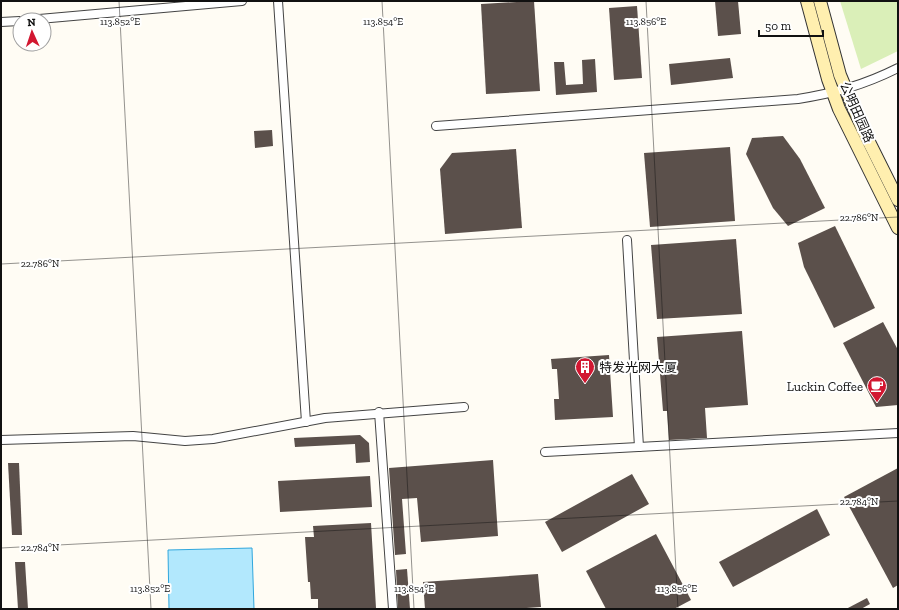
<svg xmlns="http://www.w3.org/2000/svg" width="899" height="610" viewBox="0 0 899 610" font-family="'Zilla Slab','Noto Sans SC',serif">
  <rect width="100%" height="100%" fill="#fffcf4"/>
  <polygon fill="#daefb8" points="840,1 898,1 898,51 861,69"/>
  <polygon fill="#b2e8fd" stroke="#31a7dd" points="252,548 254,609 169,609 168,550"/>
  <g fill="#5b504b">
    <polygon points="534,1 540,91 486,94 481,4"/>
    <polygon points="715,1 738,1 741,34 718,36"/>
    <polygon points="637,6 642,78 614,80 609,8"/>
    <polygon points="730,58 733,78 671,85 669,64"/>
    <polygon points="595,59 597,92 556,95 554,62 564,62 566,85 583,84 582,60"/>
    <polygon points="272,130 273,146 255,148 254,131"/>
    <polygon points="783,136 800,159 825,208 788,226 773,208 746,154 752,138"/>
    <polygon points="730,147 735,221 650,227 644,153"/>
    <polygon points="516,149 522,228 445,234 440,169 452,153"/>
    <polygon points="835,226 875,308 834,328 804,267 798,243"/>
    <polygon points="736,239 742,314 657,319 651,245"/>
    <polygon points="883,322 898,350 898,405 876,407 843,343"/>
    <polygon points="742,331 748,405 705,408 707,438 669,440 667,411 663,411 657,337"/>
    <polygon points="609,355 613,417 555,420 554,399 559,399 557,369 552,369 551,359"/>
    <polygon points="360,435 369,443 370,462 356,463 355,444 295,447 294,438"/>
    <polygon points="493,460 498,536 421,542 417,498 402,499 406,554 395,555 389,468"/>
    <polygon points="8,463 19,463 22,535 12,535"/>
    <polygon points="898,468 898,585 893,588 844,497"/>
    <polygon points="632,474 649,504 562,552 545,522"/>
    <polygon points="370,476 372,507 280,512 278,481"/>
    <polygon points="817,509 830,535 733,587 719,562"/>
    <polygon points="371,523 376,608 318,609 318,599 311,599 310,582 308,582 305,537 314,537 313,526"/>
    <polygon points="656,534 691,600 674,609 606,609 586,571"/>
    <polygon points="15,562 25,562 28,609 18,609"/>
    <polygon points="407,569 410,609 398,609 396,570"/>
    <polygon points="538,574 541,607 512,609 425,609 423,582"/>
    <polygon points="867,598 870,604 861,609 846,609"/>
  </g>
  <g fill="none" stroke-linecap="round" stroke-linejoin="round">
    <g stroke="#444" stroke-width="10">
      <g id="street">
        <polyline points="278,1 306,422"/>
        <polyline points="28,20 242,1"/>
        <polyline points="1,22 20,21"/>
        <path d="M436,126L798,99C835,93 864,85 898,68"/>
        <polyline points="627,240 639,447"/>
        <polyline points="379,412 393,609"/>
        <polyline points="1,440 133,436 185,441 213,439 325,418 464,407"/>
        <polyline points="545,452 898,433"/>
      </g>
    </g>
    <g stroke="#333" stroke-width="14">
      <g id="secondary">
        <polyline points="807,1 828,79 839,109 898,228"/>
        <polyline points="820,1 840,75 863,130 898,200"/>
      </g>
    </g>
    <use href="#street" stroke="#fff" stroke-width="8"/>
    <use href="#secondary" stroke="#ffefaf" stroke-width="12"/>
  </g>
  <path fill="none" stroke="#111" stroke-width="1" stroke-opacity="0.45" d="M119,1L151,609M382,1L414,609M646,1L678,609M1,264L898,217M1,548L898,501"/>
  <defs>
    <g id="building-pin" transform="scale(1)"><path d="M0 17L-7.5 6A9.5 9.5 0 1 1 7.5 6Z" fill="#d21731" stroke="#fff"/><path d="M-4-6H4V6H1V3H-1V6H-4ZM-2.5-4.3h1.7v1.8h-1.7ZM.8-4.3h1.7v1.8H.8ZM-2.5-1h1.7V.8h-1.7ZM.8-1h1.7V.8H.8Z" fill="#fff"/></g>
    <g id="cafe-pin" transform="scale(1)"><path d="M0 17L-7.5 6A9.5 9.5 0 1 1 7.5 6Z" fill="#d21731" stroke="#fff"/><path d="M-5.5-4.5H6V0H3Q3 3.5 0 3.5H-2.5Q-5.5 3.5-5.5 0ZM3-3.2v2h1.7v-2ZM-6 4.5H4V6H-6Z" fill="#fff"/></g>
  </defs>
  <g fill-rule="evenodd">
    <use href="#building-pin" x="585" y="367"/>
    <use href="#cafe-pin" x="877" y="386"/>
  </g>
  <g text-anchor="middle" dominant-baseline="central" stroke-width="4" stroke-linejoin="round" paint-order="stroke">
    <g font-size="13" fill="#111" stroke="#fff">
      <text transform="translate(857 112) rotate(66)">公明田园路</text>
    </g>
    <g font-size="13" fill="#111" stroke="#fff" text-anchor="start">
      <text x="599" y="367">特发光网大厦</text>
      <text x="863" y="386" text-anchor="end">Luckin Coffee</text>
    </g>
  </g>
  <g font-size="10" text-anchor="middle" fill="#111" stroke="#fff" stroke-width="4" stroke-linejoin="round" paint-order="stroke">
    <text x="120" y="25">113.852°E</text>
    <text x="383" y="25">113.854°E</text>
    <text x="646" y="25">113.856°E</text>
    <text x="859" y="221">22.786°N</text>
    <text x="40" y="267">22.786°N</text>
    <text x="859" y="505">22.784°N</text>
    <text x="40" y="551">22.784°N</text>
    <text x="150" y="592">113.852°E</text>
    <text x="414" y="592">113.854°E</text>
    <text x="677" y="592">113.856°E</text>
  </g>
  <rect width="899" height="610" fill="none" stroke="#111111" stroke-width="4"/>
  <g transform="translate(32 32) rotate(357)"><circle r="19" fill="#ffffff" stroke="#a0a0a0"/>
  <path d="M0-3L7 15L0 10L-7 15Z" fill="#d21731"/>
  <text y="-6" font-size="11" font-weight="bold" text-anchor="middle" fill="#111111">N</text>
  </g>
  <path d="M759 30v6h64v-6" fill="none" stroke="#111111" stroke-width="2"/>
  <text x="765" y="30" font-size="12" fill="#111111" stroke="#ffffff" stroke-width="3" paint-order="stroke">50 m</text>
</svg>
